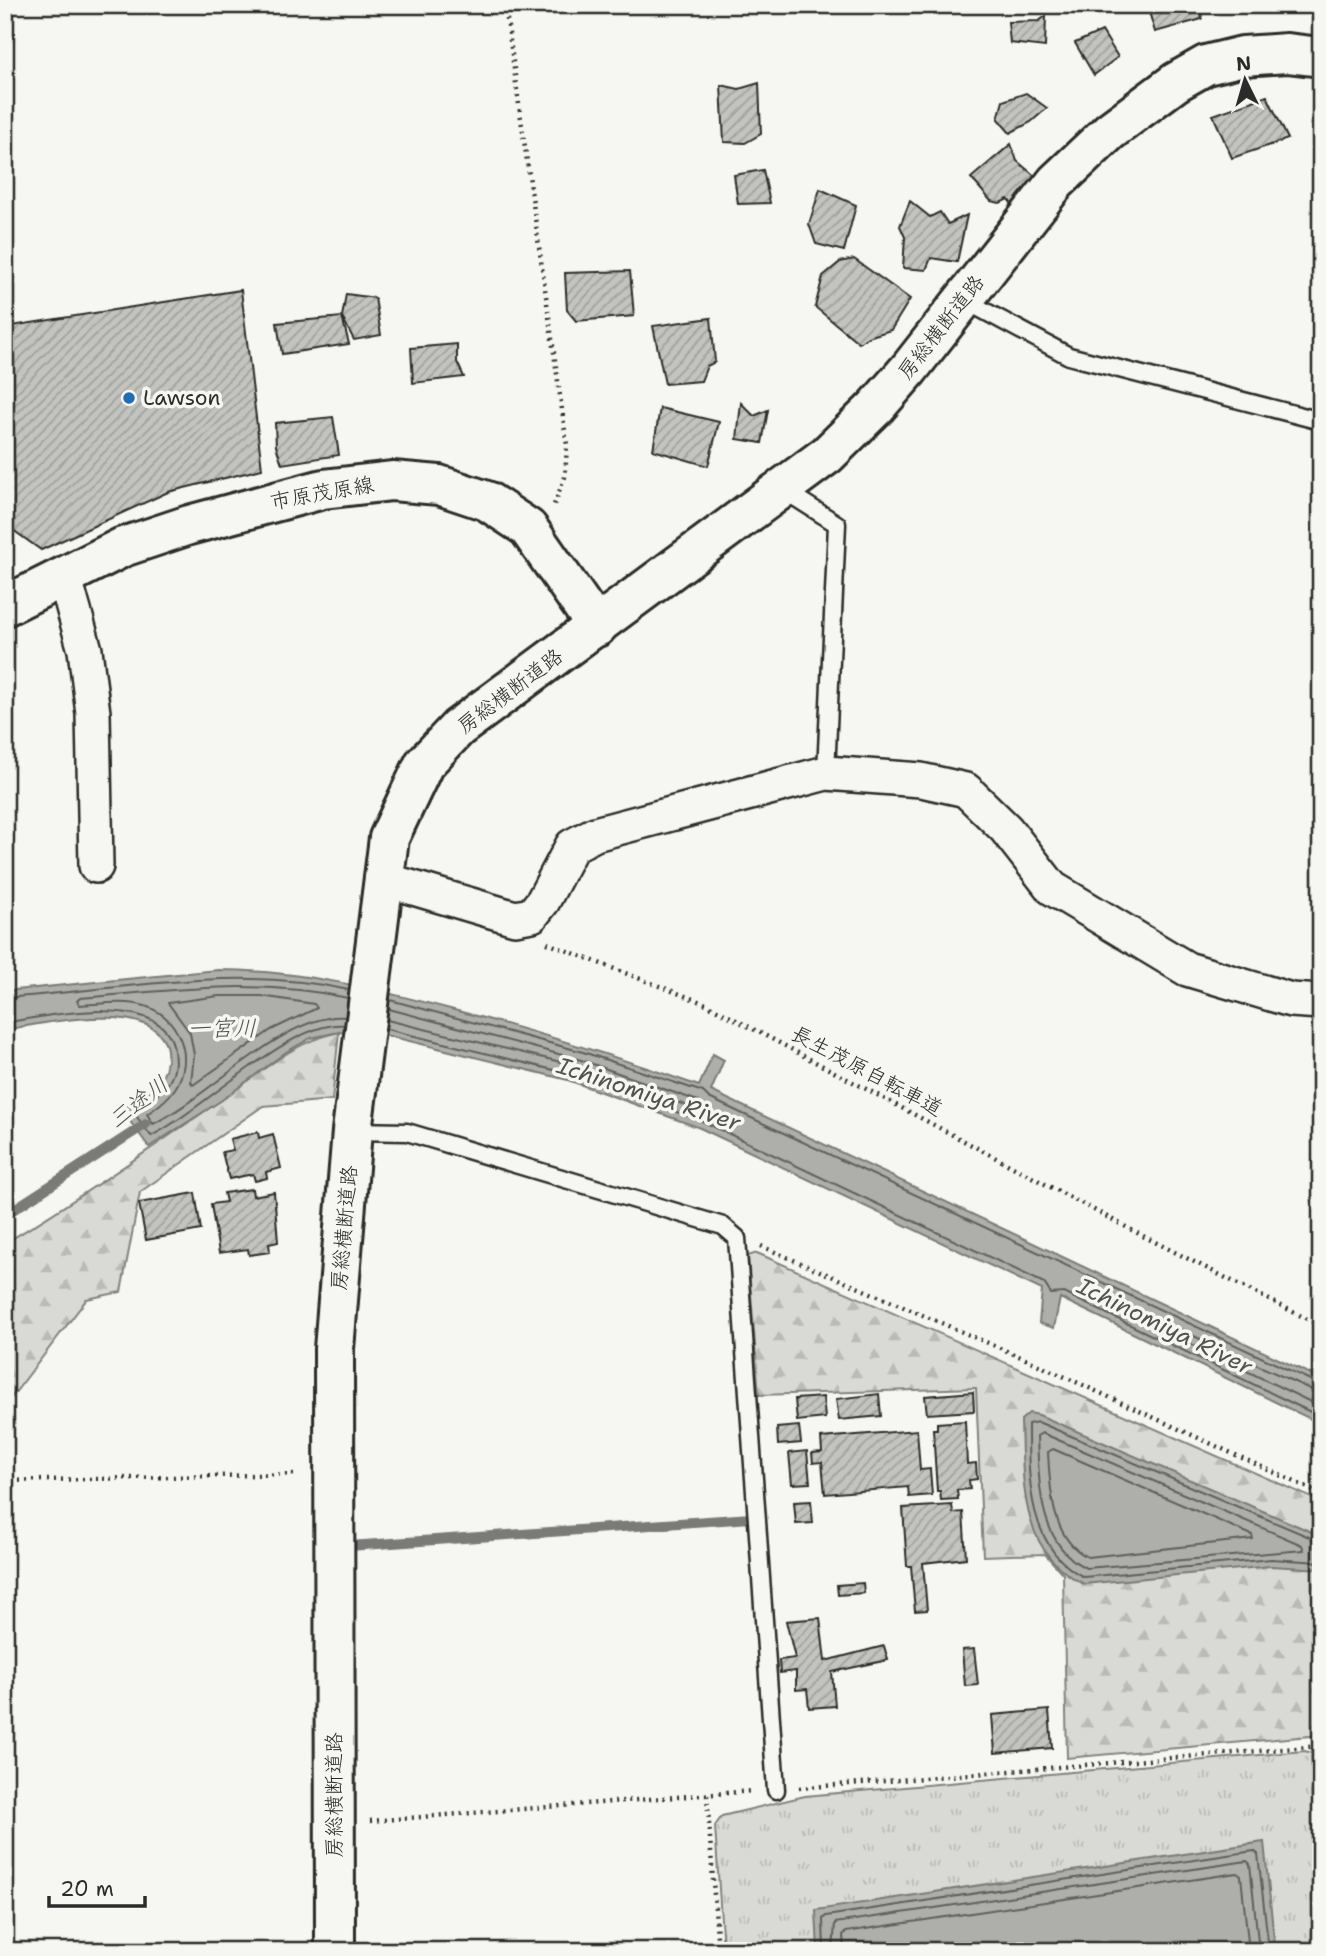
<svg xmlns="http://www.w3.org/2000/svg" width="1326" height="1956" viewBox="0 0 1326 1956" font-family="'Shantell Sans','Klee One',sans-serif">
  <defs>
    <pattern id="grass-tufts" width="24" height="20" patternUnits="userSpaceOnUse" patternTransform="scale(1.75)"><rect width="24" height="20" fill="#d9d9d5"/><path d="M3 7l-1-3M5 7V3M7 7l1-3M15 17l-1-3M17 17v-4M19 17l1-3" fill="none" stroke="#babab7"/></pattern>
    <pattern id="forest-firs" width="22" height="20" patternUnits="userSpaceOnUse" patternTransform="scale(1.75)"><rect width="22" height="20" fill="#d9d9d5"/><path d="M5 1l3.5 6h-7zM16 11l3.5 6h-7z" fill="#babab7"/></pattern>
    <pattern id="building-hatch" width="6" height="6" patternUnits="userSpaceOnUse" patternTransform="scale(1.75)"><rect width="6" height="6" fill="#c3c3c0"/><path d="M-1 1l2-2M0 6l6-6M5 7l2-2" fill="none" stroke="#9f9f9c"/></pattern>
  </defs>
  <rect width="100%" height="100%" fill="#f6f6f2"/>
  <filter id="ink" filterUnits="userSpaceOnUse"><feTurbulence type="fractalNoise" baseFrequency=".0143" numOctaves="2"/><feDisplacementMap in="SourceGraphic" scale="14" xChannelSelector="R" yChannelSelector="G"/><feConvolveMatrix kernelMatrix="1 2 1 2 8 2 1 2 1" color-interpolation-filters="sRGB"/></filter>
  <g filter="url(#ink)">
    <polygon fill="url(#grass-tufts)" stroke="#828280" stroke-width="2" points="1305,1751 1321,1756 1321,1951 723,1951 715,1826 722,1816 805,1796"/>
    <g fill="url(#forest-firs)" stroke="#828280" stroke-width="2">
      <path d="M339,1032L332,1100L263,1106L140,1192L121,1292L87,1299L11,1398H5V1243C79,1199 149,1149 220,1101C261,1073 289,1043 339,1032Z"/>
      <polygon points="757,1253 1321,1502 1321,1735 1067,1758 1063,1574 1045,1554 983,1556 976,1388 759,1395 748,1256"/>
    </g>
    <g fill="#aeaeab" stroke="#7a7a78" stroke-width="2">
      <path d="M218,970C300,970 376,989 454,1010C537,1032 618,1057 699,1086L713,1054L724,1060L711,1091L1321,1379V1424L1060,1298L1054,1328L1039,1323L1042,1290L700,1128L568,1080L389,1036L339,1032L311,1038L286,1052L222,1100L149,1147L121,1109C143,1098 164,1087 167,1061C175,994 42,1023 5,1030V991Z"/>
      <path d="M1029,1413L1039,1415L1321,1536V1569L1271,1566L1084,1584C1019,1553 1023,1482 1021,1420Z"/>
      <polygon points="1264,1842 1275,1949 1321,1945 1321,1951 818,1951 816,1910"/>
    </g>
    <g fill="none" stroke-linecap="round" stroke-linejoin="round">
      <g stroke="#5f5f5e" stroke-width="2">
        <polygon points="219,996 261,996 314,1004 317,1008 271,1030 193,1085 191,1082 194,1055 190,1033 168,1003"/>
        <path d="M5,998C121,990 233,964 349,990"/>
        <polyline points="390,1000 583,1052 703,1092 709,1098 1321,1385"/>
        <path d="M345,1017C286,1012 208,1098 153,1124L147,1114C159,1106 175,1093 180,1079C192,1049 175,1015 145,1006C124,1000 101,1004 80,1005L77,1001L80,998C170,990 258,978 348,998"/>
        <polyline points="387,1020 573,1065 699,1110 703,1108 698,1101 581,1060 389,1009"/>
        <path d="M5,1023C44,1016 160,991 173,1045C175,1054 176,1067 172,1076C165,1094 145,1100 134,1113L151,1136C204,1110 289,1021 344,1025"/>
        <polyline points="386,1029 570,1074 702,1121 1044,1283 1051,1294 1064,1293 1321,1417"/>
        <polyline points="1321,1394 1128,1306 1123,1307 1125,1312 1321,1407"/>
        <path d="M1042,1433L1302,1545L1304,1550L1086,1568C1038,1545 1039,1482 1037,1436Z"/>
        <path d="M1053,1449L1252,1535L1253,1539L1088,1557C1051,1540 1050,1487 1048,1452Z"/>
        <path d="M1321,1542L1038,1422L1028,1424C1028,1478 1028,1550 1084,1577L1271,1559L1321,1562"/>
        <polyline points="824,1951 823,1919 826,1916 1254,1851 1258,1854 1269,1951"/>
        <polyline points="833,1951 835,1923 1247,1861 1250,1864 1259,1951"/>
        <polyline points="844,1951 843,1935 846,1932 1237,1873 1241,1876 1249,1951"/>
      </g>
      <g stroke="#7a7a78" stroke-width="10">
        <polyline points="5,1215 146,1124"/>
        <polyline points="349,1546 751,1518"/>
      </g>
    </g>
    <g fill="url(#building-hatch)" stroke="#2b2b2b" stroke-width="2">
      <polygon points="1147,5 1201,5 1202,19 1155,32"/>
      <polygon points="1046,16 1045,47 1010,43 1008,22 1039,21"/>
      <polygon points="1102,31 1118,57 1094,75 1075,43"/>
      <polygon points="759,83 761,134 745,143 724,142 721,85 739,89"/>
      <polygon points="1026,93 1047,108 1031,122 1010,133 998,119 1003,101"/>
      <polygon points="1267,96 1288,139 1232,158 1213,115"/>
      <polygon points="1011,144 1017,161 1042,182 1016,210 1008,199 1000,203 991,201 971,178"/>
      <polygon points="763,170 770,203 738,204 734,175"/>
      <polygon points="820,189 856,205 844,251 816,244 809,224"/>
      <polygon points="910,201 930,217 940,212 948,224 967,215 957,262 931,258 926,270 903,268 905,237 900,226"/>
      <polygon points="854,259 910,299 891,330 868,337 859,343 815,307 823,276 840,262"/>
      <polygon points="630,271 634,316 576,321 567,310 565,273"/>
      <polygon points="241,290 262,469 168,492 41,550 6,525 5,327"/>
      <polygon points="346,294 375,298 381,335 354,340 342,317"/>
      <polygon points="342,317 349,344 282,354 277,323"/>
      <polygon points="711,318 715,362 707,366 701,381 665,384 653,326"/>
      <polygon points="457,344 457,362 464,377 413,383 411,348"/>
      <polygon points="741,403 754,416 768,410 762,443 737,439"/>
      <polygon points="660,408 719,422 708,466 653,450"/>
      <polygon points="333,417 339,455 282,464 276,446 275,423"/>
      <polygon points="258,1132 259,1138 273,1134 281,1168 266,1172 267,1178 255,1181 253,1174 229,1179 222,1152 233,1150 230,1139"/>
      <polygon points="252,1189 253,1196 274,1192 278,1242 269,1244 270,1252 249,1255 248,1249 219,1253 211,1204 226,1202 224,1193"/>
      <polygon points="195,1193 201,1230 146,1240 139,1203"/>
      <polygon points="973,1392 974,1411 927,1414 925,1396"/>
      <polygon points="879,1394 881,1416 839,1420 836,1399"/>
      <polygon points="823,1397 825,1418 797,1421 795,1399"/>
      <polygon points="965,1421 967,1464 976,1463 977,1479 969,1480 970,1489 957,1490 958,1499 941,1500 940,1491 937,1491 933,1429 937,1429 937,1423"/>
      <polygon points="799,1426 801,1443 778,1445 777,1428"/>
      <polygon points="917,1430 920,1470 930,1469 932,1495 909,1497 908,1487 825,1494 822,1462 813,1463 812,1453 822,1452 821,1438"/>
      <polygon points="807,1451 810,1483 792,1484 789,1453"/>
      <polygon points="811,1501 813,1523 796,1524 794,1502"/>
      <polygon points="952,1505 953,1513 963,1512 966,1558 923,1563 927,1610 915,1611 911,1566 907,1566 903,1508"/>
      <polygon points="863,1583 864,1593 838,1595 837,1585"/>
      <polygon points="820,1618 825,1661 884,1646 888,1660 832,1672 835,1706 809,1708 807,1689 796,1690 796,1671 780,1673 779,1660 795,1658 786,1621"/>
      <polygon points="974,1649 978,1685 965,1686 962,1650"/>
      <polygon points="1049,1710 1052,1748 995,1753 992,1715"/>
    </g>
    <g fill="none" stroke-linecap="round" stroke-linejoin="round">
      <g stroke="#2b2b2b" stroke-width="21">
        <g id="service">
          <polyline points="964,300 1069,356 1321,421"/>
          <polyline points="782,489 837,524 826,773"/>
          <polyline points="352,1131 407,1132 723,1226 737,1238 776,1790"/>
        </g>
      </g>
      <g stroke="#2b2b2b" stroke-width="38">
        <g id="minor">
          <polyline points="64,575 85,650 93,713 96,866"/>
          <polyline points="383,879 515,918 532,915 543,901 572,846 595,834 826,773 921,780 966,790 1006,829 1052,888 1187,969 1291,1000 1321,1002"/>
        </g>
      </g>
      <g stroke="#2b2b2b" stroke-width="44">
        <polyline id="primary" points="5,606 123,547 189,525 323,489 392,481 439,485 487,501 528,528 597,627"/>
      </g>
      <g stroke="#2b2b2b" stroke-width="44">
        <polyline id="trunk" points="335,1951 334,1349 352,1131 389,838 424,764 458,728 827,455 876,407 909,369 1056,182 1110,131 1176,82 1206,65 1243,56 1287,53 1321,57"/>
      </g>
      <g stroke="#2b2b2b" stroke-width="4.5" stroke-dasharray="2 5" stroke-linecap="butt">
        <polyline points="505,5 567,445 565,477 554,505"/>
        <polyline points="547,943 706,1004 1143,1236 1321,1326"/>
        <polyline points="761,1246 1028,1360 1321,1494"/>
        <polyline points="5,1481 298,1474"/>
        <polyline points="799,1788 1321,1746"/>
        <polyline points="707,1795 718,1951"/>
        <polyline points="370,1821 752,1791"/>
      </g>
      <use href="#service" stroke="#f6f6f2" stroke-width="16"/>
      <use href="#minor" stroke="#f6f6f2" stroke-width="33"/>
      <use href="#primary" stroke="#f6f6f2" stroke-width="38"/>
      <use href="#trunk" stroke="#f6f6f2" stroke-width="38"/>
    </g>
  </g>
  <circle fill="#1f6fb2" stroke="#f6f6f2" stroke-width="2.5" cx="129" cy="398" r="7"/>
  <g text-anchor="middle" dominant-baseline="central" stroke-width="7" stroke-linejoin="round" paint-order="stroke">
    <g font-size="21" fill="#2b2b2b" stroke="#f6f6f2">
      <text transform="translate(941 327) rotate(-52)">房総横断道路</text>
      <text transform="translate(322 493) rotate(-10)">市原茂原線</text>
      <text transform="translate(510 691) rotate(-37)">房総横断道路</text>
      <text transform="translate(867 1071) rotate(28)">長生茂原自転車道</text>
      <text transform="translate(344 1228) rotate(-85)">房総横断道路</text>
      <text transform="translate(334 1795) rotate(-90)">房総横断道路</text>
    </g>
    <g font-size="21" fill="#2b2b2b" stroke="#f6f6f2" text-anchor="start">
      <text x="143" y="398">Lawson</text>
    </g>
    <g font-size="23" font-style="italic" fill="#525251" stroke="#f6f6f2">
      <text x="222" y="1028">一宮川</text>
      <text transform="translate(649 1094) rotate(18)">Ichinomiya River</text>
      <text transform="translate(138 1102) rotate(-38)">三途川</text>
      <text transform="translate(1165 1326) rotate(26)">Ichinomiya River</text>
    </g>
  </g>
  <rect width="1326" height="1956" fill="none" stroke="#f6f6f2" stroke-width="28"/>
  <rect x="14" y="14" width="1298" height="1928" fill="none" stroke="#2b2b2b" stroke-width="2.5" filter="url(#ink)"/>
  <g transform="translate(1245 80) rotate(355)" stroke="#f6f6f2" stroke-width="5" paint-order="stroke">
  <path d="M0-5L12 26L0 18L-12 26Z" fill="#2b2b2b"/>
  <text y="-10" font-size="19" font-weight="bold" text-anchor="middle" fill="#2b2b2b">N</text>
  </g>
  <path d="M49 1896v10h96v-10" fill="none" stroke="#2b2b2b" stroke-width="3.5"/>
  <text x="60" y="1896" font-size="21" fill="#2b2b2b" stroke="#f6f6f2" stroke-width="5" paint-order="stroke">20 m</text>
</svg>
